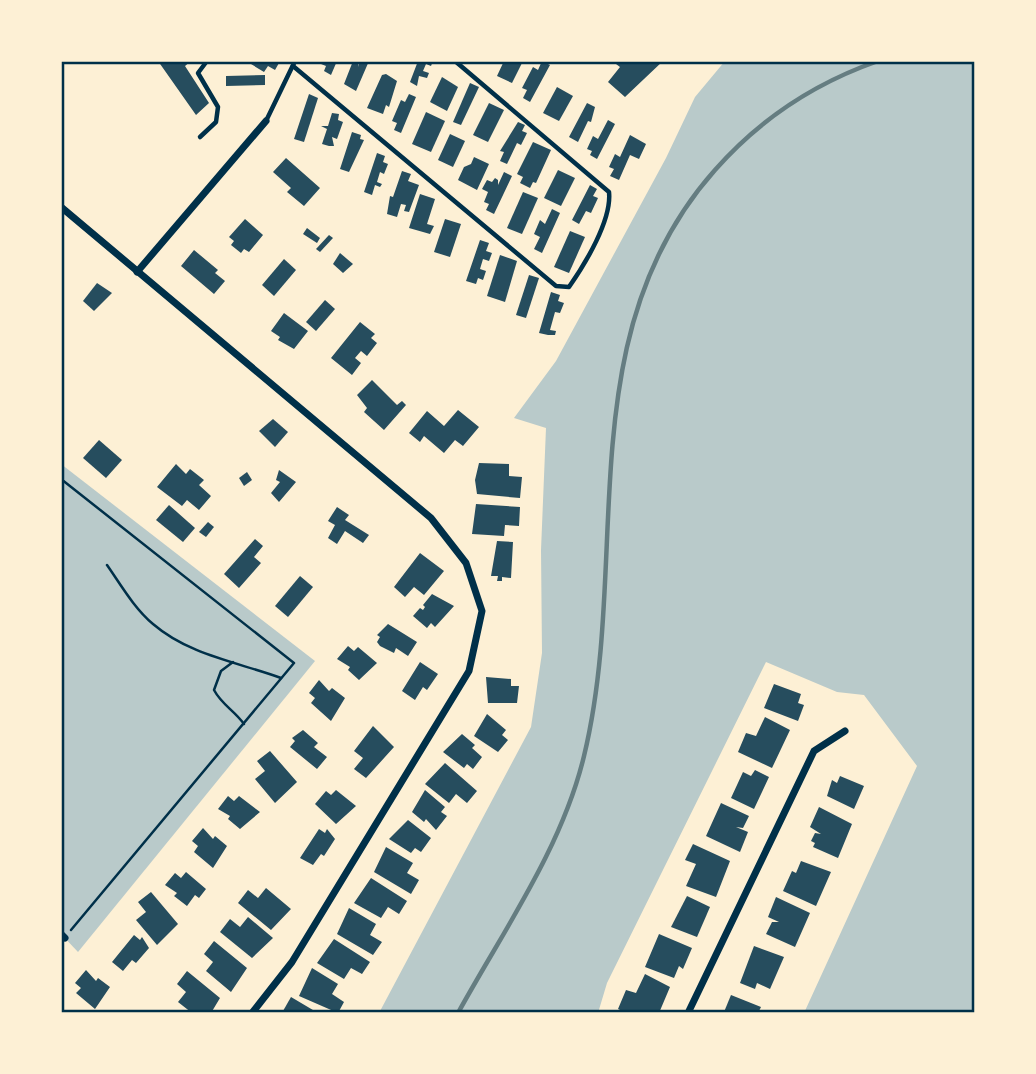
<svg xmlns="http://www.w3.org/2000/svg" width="1036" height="1074" viewBox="0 0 1036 1074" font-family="'DejaVu Sans',sans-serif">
  <rect width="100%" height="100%" fill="#fdf0d5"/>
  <g fill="#b9caca">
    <polygon points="725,61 975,61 975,1013 804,1013 917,766 864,695 837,692 766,662 607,983 598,1013 379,1013 531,727 542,653 541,550 546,428 514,418 556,361 666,158 695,97"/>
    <polygon points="61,464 315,661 78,952 61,934"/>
  </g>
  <g fill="#264d5e">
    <polygon points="158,61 191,61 185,66 209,103 196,115"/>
    <polygon points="246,61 276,61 279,63 275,70 268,66 264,72"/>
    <polygon points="322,61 337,61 331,75 324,71 326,66 321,64"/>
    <polygon points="353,61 359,61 358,67 360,61 369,61 356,91 344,84"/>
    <polygon points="418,61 433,61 431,66 426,64 423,71 429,73 427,78 419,76 417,86 410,82"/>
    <polygon points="504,61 523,61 512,83 497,76"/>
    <polygon points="542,61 550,65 530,102 523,98 527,90 522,88 533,67 538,70"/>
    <polygon points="612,61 663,61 625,97 608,82 620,67"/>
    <polygon points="386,74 397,81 389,107 386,105 383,114 367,108 382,75"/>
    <polygon points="265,75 265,85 226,86 226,76"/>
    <polygon points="442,77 458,87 447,111 430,102"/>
    <polygon points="470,83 479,87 461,125 453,122"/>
    <polygon points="557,87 573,96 559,121 543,113"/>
    <polygon points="309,94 318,98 304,142 294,139"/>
    <polygon points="409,94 416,97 401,133 394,130 397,123 392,121 401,100 405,102"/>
    <polygon points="489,103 504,110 488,142 473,135"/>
    <polygon points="587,103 595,107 591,122 588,121 578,142 569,137"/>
    <polygon points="426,112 445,121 431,152 412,144"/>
    <polygon points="332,113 339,114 338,120 343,122 337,139 332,137 334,146 329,146 322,144 327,129 321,126 328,126"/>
    <polygon points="608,120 615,124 597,159 590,155 592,151 587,149 593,136 598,139"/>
    <polygon points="518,122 525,125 522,131 527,133 521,145 517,143 507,164 500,161 504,152 500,151"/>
    <polygon points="352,132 361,135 360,139 364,140 349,172 340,169"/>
    <polygon points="450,134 465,141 453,167 438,160"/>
    <polygon points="630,135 646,144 639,159 630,155 619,180 610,176 614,169 609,167 615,154 620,157"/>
    <polygon points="533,142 551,150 536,183 533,182 530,188 520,183 523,177 517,174"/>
    <polygon points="377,153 385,156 383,162 388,164 384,174 380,172 377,182 382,184 380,187 375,185 372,195 364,192"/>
    <polygon points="474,157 489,164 477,190 458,180 464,167 471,164"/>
    <polygon points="286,158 320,188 304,206 287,192 291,188 273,172"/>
    <polygon points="558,170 575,178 561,206 544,198"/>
    <polygon points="402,171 411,174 408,181 419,185 409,212 404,211 406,205 401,204 397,217 387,214 390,196 393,197"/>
    <polygon points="504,172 512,176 494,214 486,210 489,204 484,202 488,192 482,189 487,180 492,182 495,178 498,180 498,185"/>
    <polygon points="590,185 597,189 593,196 598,198 591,213 586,211 579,224 572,220"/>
    <polygon points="523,192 538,198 522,234 507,228"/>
    <polygon points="420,194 435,199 427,224 434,226 430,234 409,228"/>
    <polygon points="552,209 560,213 542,253 534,249 540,237 534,234 540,220 545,224"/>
    <polygon points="245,219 263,235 249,252 244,249 241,253 231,245 234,241 229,237"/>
    <polygon points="445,219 461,224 450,257 434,252"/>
    <polygon points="307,228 320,238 317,243 303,234"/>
    <polygon points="570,231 585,237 569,273 554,267"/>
    <polygon points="329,235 333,238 320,252 316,249"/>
    <polygon points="480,240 489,243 486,251 492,253 489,261 483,259 480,269 486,271 483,280 478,278 476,284 466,281"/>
    <polygon points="194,250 218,270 215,273 225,281 214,294 181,266"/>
    <polygon points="340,253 353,264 343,273 333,264"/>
    <polygon points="500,255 517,261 505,302 487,296"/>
    <polygon points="284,259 296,270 274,296 262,285"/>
    <polygon points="529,275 539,278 526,318 516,315"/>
    <polygon points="97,283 112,293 94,311 83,301"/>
    <polygon points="551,292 560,295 558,301 564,303 560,313 555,312 550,330 556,331 555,335 548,335 539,333"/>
    <polygon points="325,300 335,309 316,331 306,322"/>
    <polygon points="284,313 308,331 294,349 278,340 280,337 271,331"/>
    <polygon points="360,322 375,334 371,338 377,343 367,356 361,351 355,358 361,363 352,375 331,358"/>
    <polygon points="372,380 397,405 402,401 406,405 384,430 364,412 367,408 357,395"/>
    <polygon points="458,410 479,427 463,446 455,440 444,453 424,436 420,442 409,433 427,411 444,426"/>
    <polygon points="273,419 288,432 275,447 259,431"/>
    <polygon points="99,440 122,460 106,478 83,458"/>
    <polygon points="479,463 509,464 509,476 522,477 520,498 477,494 475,480"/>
    <polygon points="176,464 186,474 190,469 204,480 199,485 211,496 199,510 187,500 182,506 157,487"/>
    <polygon points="279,470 296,482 279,502 271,493 280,482 276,480"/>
    <polygon points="247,472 252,480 244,486 239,478"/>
    <polygon points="476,504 520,507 519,526 505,525 504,536 472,534"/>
    <polygon points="169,505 195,528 183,542 156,520"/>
    <polygon points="337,507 349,515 345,520 369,535 363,543 345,531 337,544 328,538 335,525 328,521"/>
    <polygon points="208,522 214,527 206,537 199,532"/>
    <polygon points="255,539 263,546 254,557 261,563 239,588 224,574"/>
    <polygon points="497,541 513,542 511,578 502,577 502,581 497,581 498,576 491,576"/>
    <polygon points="420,553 444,571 424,595 414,587 405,597 394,587"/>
    <polygon points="300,576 313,587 288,617 275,606"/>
    <polygon points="432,594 454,606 435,627 431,623 427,628 413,616 420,608 423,610 425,607 423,605"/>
    <polygon points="388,624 417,642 408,656 396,648 394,653 380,646 377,642 380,637 377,635"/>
    <polygon points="348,646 354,651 358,647 377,663 359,680 348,670 350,667 337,659"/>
    <polygon points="420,662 438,674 427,690 423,687 415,700 402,691"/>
    <polygon points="486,677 511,679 511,686 519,686 517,703 488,703"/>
    <polygon points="319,680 329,691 332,688 345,698 331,721 311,703 315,698 309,693"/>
    <polygon points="774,684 801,694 798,703 804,705 798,721 764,708"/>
    <polygon points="487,714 506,730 502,735 508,740 498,752 474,736"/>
    <polygon points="765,717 790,730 772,768 738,752 746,733 756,736"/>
    <polygon points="373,726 394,747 366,778 354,769 363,758 354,751"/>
    <polygon points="303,730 318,743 314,747 327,757 317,769 290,747 295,741 292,738"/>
    <polygon points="462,734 475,745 472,748 482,757 473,769 467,764 464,768 443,752"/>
    <polygon points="270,751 297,782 275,803 255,779 265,771 257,761"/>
    <polygon points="445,763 477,791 467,803 456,794 449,803 425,784"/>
    <polygon points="755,770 769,777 754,809 731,798 743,772 751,776"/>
    <polygon points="840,776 864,786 854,809 827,796 832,780 837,783"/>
    <polygon points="336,790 356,806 336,824 315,804 326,791 331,795"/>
    <polygon points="425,790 445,807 441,812 447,816 436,830 426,819 424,822 412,812"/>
    <polygon points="228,796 234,801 239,796 260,812 240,829 228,819 230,816 218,809"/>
    <polygon points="721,803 749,816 743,828 736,827 748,832 740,852 706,836"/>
    <polygon points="819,807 852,824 838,858 813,847 815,843 811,841 815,833 821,834 810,827"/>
    <polygon points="408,820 431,838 421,852 415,848 411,853 389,839"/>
    <polygon points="203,828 213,839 215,836 227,846 213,868 194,852 198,846 192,841"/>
    <polygon points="319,829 325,833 327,829 335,839 324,856 321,854 313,865 300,858"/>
    <polygon points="693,844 730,861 716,897 686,886 696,864 685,860"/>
    <polygon points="386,847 413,863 407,873 419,880 411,894 374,872"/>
    <polygon points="801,861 831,872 816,906 783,891 792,871 796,873"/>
    <polygon points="186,872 206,889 199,898 195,895 187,906 174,896 177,893 165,885 175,873 181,878"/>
    <polygon points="371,878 407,901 399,914 388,907 381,918 354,903"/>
    <polygon points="266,888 291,909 271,930 238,903 248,890 258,898"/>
    <polygon points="151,892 178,924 157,945 136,920 146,912 138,902"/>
    <polygon points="687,896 710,907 697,937 671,927"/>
    <polygon points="776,897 810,913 795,947 766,934 772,922 779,922 768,917"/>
    <polygon points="349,908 376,924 370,935 382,942 373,955 337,934"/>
    <polygon points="248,917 273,938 252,958 220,932 230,919 240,927"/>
    <polygon points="659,934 692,948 683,969 679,966 674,978 645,967"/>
    <polygon points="134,935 140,940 142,937 149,948 136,963 132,960 123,971 112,962"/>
    <polygon points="334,939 370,962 362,974 351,968 344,979 317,963"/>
    <polygon points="214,941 247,968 231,992 206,971 213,962 204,954"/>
    <polygon points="754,946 784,957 770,989 757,983 755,989 740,983"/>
    <polygon points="312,968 338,984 332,994 344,1002 338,1013 299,996"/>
    <polygon points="86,970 96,981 98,978 110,987 95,1009 76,993 81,988 75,983"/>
    <polygon points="187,971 220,998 211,1013 192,1013 178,1002 186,992 177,984"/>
    <polygon points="645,974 670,987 659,1013 626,1013 618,1009 626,990 636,993"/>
    <polygon points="731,995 761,1007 758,1013 724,1012"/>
    <polygon points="291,997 318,1013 283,1011"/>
  </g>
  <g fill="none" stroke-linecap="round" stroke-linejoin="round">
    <g stroke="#003049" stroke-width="2.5">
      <polyline points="61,479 294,663 71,930"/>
      <path d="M107,565C121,585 134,608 153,624C189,655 237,662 281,678"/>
      <path d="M233,662L221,671L214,690C222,705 234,710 244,724"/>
    </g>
    <g stroke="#003049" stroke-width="4.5">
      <path d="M293,66L556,286L569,287C585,264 612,220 609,192L455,61"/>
      <polyline points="266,121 295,61"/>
      <polyline points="200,137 216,122 218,107 198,73 207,61"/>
    </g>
    <g stroke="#003049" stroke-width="7">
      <polyline points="61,207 431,518 466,563 482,611 469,671 292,962 252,1013"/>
      <polyline points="137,272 266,121"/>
      <polyline points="61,934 65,938"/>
      <polyline points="688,1013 814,751 845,731"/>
    </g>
    <path stroke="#657d81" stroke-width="4.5" d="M458,1013C503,931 562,848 584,756C632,558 567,336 715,170C759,120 815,83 878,61"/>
  </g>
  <rect width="1036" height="1074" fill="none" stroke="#fdf0d5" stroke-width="126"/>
  <rect x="63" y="63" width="910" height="948" fill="none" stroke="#003049" stroke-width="2.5"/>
</svg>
